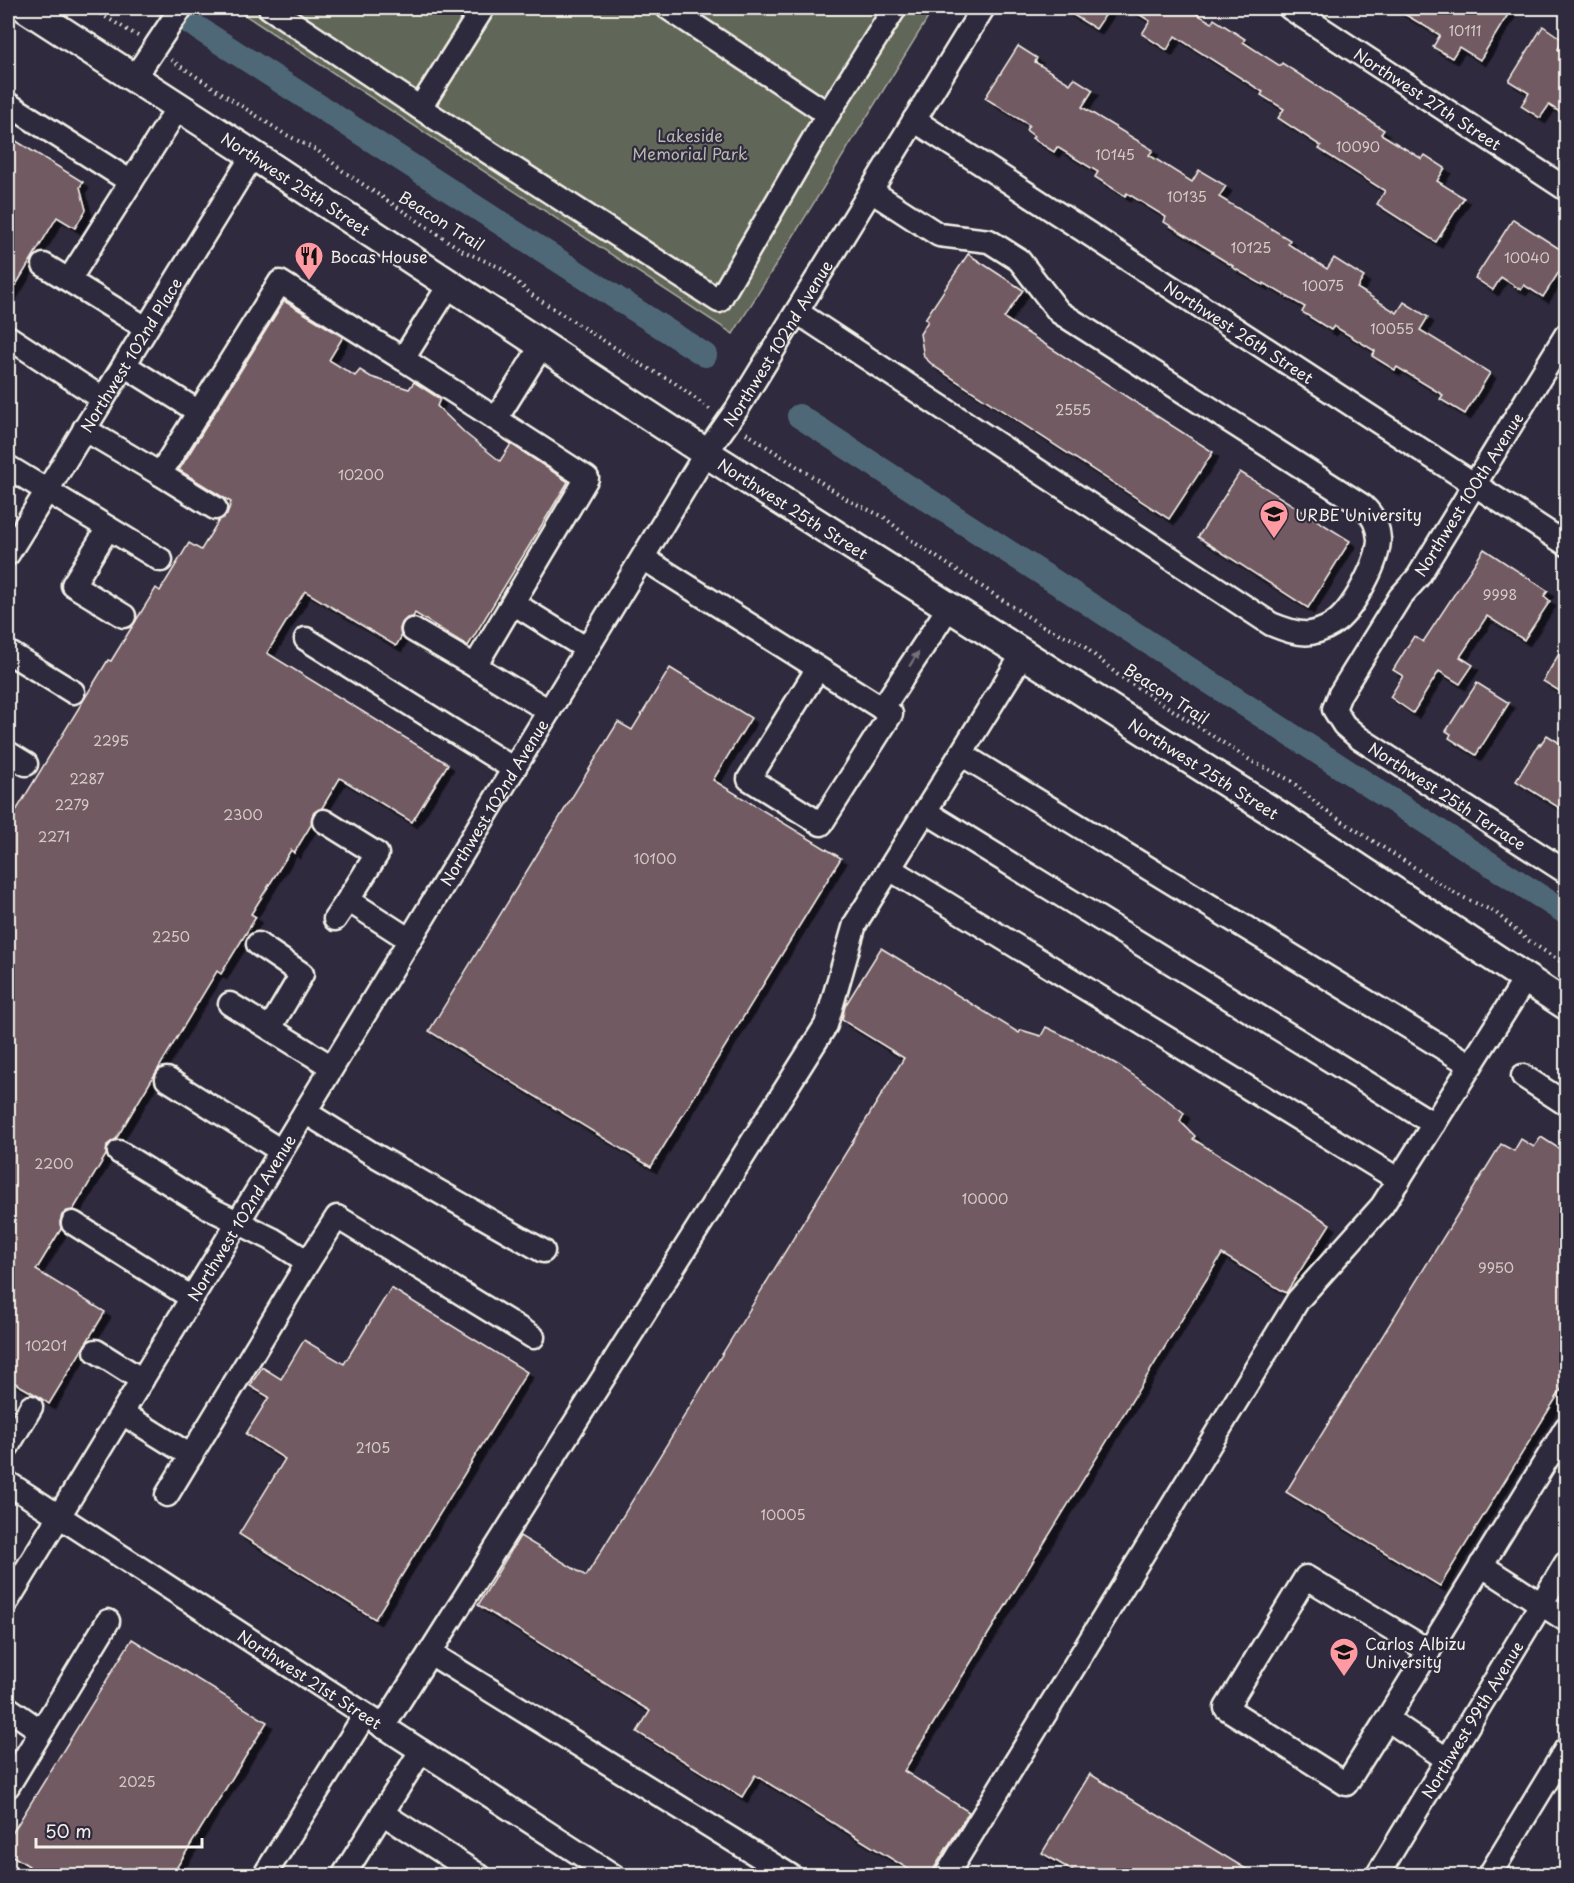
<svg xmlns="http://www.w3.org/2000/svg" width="1574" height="1883" viewBox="0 0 1574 1883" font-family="'Playpen Sans',sans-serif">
  <defs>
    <filter id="shadow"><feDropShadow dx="5.5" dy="5.5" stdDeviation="0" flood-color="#0009"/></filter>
  </defs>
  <rect width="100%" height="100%" fill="#2f2a3d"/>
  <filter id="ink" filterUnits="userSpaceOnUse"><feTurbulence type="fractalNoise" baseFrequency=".0167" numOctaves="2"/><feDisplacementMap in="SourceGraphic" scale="12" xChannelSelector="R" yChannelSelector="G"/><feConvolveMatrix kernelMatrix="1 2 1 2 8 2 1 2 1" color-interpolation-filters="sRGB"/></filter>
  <g filter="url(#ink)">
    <polygon fill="#606658" stroke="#aaaca0" stroke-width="1.5" points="234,8 934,8 733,334"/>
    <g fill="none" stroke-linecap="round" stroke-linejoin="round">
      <g stroke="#4f6878" stroke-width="24">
        <polyline points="167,8 705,355"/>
        <polyline points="799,416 1566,913"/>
      </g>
    </g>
    <g fill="#725a64" stroke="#f4f1e8" stroke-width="1.5" filter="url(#shadow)">
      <polygon points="1062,8 1110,8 1096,29"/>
      <polygon points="1129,8 1187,8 1212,23 1214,19 1245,39 1243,42 1280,66 1282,63 1384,130 1381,134 1422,159 1425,155 1445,168 1437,181 1464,198 1436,242 1377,204 1385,191 1319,149 1321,146 1278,118 1284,109 1261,95 1263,92 1175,36 1167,50 1142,34 1150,21"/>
      <polygon points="1394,8 1512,8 1480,60 1459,47 1452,58 1433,47 1440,35"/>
      <polygon points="1543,26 1563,40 1558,49 1566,54 1566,116 1549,105 1540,118 1521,106 1529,93 1509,81"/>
      <polygon points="1018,46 1037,58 1035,62 1070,84 1074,78 1093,90 1082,107 1153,150 1149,155 1192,182 1199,170 1226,186 1219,197 1290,240 1288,244 1327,269 1334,258 1364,277 1357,288 1397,313 1404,302 1428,317 1420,330 1490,373 1465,414 1440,399 1443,395 1397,367 1395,370 1372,356 1375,351 1334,326 1331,330 1302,312 1305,307 1264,283 1263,285 1232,267 1233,266 1212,253 1213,252 1164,222 1166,217 1127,193 1125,196 1095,177 1098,172 1057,147 1054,152 1032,138 1034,136 1026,130 1029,125 985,98"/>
      <polygon points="8,136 83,182 80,187 86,210 75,228 57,217 8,298"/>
      <polygon points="1513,219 1566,253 1566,261 1543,297 1524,285 1521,290 1501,277 1493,290 1475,278"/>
      <polygon points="968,254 1023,290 1004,318 1213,452 1169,519 935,367 924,357 920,334 928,321 925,319"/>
      <polygon points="284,301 343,337 329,360 355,376 360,370 371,377 409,389 414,382 440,399 437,406 466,434 500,461 511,444 568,482 468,646 415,613 413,617 407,618 402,623 400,629 401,637 396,646 305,591 267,653 448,764 412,822 340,778 322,808 313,813 311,825 294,853 291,850 251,914 256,917 221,974 217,971 116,1139 107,1145 106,1155 73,1210 67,1211 62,1215 60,1222 61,1229 36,1270 105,1312 49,1404 38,1396 8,1379 8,824 108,660 111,661 156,588 160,591 189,543 201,550 219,520 227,515 231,502 179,470"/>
      <polygon points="1240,472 1350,541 1308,608 1198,537"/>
      <polygon points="1484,549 1548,591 1544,596 1550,601 1524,640 1487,616 1460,657 1473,665 1460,684 1439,671 1413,713 1390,697 1403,676 1393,670 1414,636 1423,642"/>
      <polygon points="1566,642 1566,695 1543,681"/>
      <polygon points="670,668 751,718 713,780 841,858 651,1167 429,1031 618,722 632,730"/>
      <polygon points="1477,683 1509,703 1476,755 1449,738 1451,734 1446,731"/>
      <polygon points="1547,735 1566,747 1566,812 1516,781 1539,744 1540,745"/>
      <polygon points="881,948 1019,1033 1021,1030 1041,1036 1046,1027 1079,1043 1118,1065 1152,1088 1184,1113 1180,1121 1195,1136 1193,1139 1330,1224 1286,1293 1222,1254 904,1771 969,1812 930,1875 918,1875 755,1775 742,1797 637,1732 650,1711 478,1605 520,1536 586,1576 904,1058 842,1020 845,1006"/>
      <polygon points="1541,1137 1566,1153 1566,1382 1440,1586 1286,1492 1501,1144 1514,1151 1521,1139 1534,1147"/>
      <polygon points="391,1288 527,1372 375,1619 239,1534 285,1459 246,1434 269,1397 250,1386 262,1367 281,1379 304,1340 344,1364"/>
      <polygon points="132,1639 267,1722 172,1875 22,1875 29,1866 8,1853 8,1840"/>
      <polygon points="1090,1774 1256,1875 1080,1875 1042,1853"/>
    </g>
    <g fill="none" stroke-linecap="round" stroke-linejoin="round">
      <g stroke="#f4f1e8" stroke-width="27">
        <g id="minor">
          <polyline points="270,8 420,108 719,301 828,114 895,8"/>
          <polyline points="668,8 828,114"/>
          <path id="s1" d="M1290,8L1566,189"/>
          <polyline points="135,77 181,8"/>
          <polyline points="8,104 131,182"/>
          <polyline points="420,108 483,8"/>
          <path id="s2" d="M914,120L1566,544"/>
          <polyline points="44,265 146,328"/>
          <polyline points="69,280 179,106"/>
          <polyline points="450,284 403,359 496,419"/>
          <path d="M797,312L1271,624C1283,629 1298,635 1311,633C1320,631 1330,627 1337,621C1354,607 1379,561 1379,539C1378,525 1373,515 1363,506L1059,312L1019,260L989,241L939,235L871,191"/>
          <path id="s3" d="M1566,335L1418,577L1400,597L1340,694L1334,709L1344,725L1359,738L1566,872"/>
          <polyline points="8,337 103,399"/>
          <polyline points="124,365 199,412"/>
          <polyline points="84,429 160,474"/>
          <polyline points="8,467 161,560"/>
          <polyline points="215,508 160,474 280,282 403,359"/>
          <polyline points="108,528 73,585 124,616"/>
          <path id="s4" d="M8,554L253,155"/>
          <polyline points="643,558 891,714 821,824 749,779 818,668"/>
          <polyline points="513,603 587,649"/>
          <polyline points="413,630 475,666 587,478 496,419 542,345"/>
          <polyline points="306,639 514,769"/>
          <polyline points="8,652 73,692"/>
          <polyline points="475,666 549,711"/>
          <polyline points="882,709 949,607"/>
          <polyline points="8,753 26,764"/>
          <polyline points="961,754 1471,1065"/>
          <polyline points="926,812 1434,1124"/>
          <polyline points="324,821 377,854 348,900 410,940"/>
          <polyline points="890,869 1399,1180"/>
          <polyline points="335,919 348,900"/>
          <polyline points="258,944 302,974 270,1028"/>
          <polyline points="230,1004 332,1067"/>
          <polyline points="1523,1076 1566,1104"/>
          <polyline points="167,1079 281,1151"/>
          <polyline points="305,1112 371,1153 543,1251"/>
          <polyline points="119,1152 209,1208 272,1239 308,1262 337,1217 533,1337"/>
          <polyline points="73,1223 192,1298"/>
          <polyline points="96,1351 142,1380"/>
          <polyline points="122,1413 191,1456"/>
          <polyline points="8,1446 31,1407"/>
          <path id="s5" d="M8,1483L614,1876"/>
          <polyline points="167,1495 308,1262"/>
          <polyline points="1481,1565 1566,1620"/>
          <path id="s6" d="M8,1600L706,453L737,409L983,8"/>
          <polyline points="430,1653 791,1876"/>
          <polyline points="8,1708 41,1731"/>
          <polyline points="1387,1719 1346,1784 1226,1708 1306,1577 1429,1651"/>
          <polyline points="383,1727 826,1025 855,924 1023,654"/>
          <polyline points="1448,1760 1387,1719 1566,1428"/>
          <polyline points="8,1786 108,1621"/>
          <polyline points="382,1813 480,1876"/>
          <polyline points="264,1876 365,1715"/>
          <polyline points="343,1876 421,1751"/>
          <polyline points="946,1876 1298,1300 1382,1206 1526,978"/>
          <path id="s7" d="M1377,1876L1566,1563"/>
          <polyline points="1489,1876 1566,1749"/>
        </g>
      </g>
      <g stroke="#f4f1e8" stroke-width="33">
        <g id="major">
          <path id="s8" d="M26,8L253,155L706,453L1278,815L1566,1005"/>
        </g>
      </g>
      <g stroke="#f4f1e8" stroke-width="4" stroke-dasharray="1.5 4.5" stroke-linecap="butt">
        <polyline points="90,8 138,36"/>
        <polyline points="171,60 283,133 318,151 343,171 463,251 501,268 532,295 642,365 675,383 712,411"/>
        <polyline points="746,433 848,500 884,517 915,543 1044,627 1079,642 1118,675 1253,762 1290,780 1323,809 1456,894 1495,912 1526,939 1566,965"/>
      </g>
      <use href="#minor" stroke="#2f2a3d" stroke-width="22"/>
      <use href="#major" stroke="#2f2a3d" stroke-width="28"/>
    </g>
    <defs><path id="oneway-solid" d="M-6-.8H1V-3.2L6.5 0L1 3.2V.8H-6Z" transform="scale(1.5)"/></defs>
    <use fill="#747079" href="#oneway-solid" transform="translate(914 659) rotate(-58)"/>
  </g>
  <defs>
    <g id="restaurant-pin" transform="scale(1.5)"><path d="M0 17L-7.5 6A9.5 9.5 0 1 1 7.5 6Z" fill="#ff9aa2" stroke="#2f2a3d"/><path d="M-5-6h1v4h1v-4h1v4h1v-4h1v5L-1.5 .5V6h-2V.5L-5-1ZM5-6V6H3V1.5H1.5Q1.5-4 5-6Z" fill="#111"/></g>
    <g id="university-pin" transform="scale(1.5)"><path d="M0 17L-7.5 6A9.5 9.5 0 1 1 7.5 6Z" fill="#ff9aa2" stroke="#2f2a3d"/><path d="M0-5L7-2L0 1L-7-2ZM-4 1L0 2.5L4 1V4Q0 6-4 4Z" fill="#111"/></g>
    <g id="school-pin" transform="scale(1.5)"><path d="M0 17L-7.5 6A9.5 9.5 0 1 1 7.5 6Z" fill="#ff9aa2" stroke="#2f2a3d"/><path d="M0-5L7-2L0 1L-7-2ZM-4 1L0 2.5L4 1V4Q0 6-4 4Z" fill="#111"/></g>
  </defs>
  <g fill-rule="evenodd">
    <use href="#restaurant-pin" x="309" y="256"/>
    <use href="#university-pin" x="1274" y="514"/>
    <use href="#school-pin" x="1344" y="1652"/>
  </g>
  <g text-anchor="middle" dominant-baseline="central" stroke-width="4.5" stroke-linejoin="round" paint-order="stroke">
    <g font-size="14" fill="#d4cbc7">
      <text x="1465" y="30">10111</text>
      <text x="1358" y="146">10090</text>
      <text x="1115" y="154">10145</text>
      <text x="1187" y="196">10135</text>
      <text x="1251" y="247">10125</text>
      <text x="1527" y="257">10040</text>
      <text x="1323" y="285">10075</text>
      <text x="1392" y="328">10055</text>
      <text x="1073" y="409">2555</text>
      <text x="361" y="474">10200</text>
      <text x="1500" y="594">9998</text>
      <text x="111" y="740">2295</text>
      <text x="87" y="778">2287</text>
      <text x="72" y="804">2279</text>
      <text x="243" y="814">2300</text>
      <text x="54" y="836">2271</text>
      <text x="655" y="858">10100</text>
      <text x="171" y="936">2250</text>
      <text x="54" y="1163">2200</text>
      <text x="985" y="1198">10000</text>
      <text x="1496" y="1267">9950</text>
      <text x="46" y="1345">10201</text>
      <text x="373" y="1447">2105</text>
      <text x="783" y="1514">10005</text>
      <text x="137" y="1781">2025</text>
    </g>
    <g font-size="16" fill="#f4f1e8" stroke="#2f2a3d">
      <text stroke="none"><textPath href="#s1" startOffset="165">Northwest 27th Street</textPath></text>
      <text stroke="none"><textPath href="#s8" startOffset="322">Northwest 25th Street</textPath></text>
      <text transform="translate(442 220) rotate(32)">Beacon Trail</text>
      <text stroke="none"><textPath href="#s2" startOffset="388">Northwest 26th Street</textPath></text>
      <text stroke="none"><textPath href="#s6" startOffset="1474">Northwest 102nd Avenue</textPath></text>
      <text stroke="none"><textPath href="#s4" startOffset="234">Northwest 102nd Place</textPath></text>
      <text transform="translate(1468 494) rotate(-58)">Northwest 100th Avenue</text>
      <text stroke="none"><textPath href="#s8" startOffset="916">Northwest 25th Street</textPath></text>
      <text transform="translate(1167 693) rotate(33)">Beacon Trail</text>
      <text stroke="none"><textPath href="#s8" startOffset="1402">Northwest 25th Street</textPath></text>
      <text stroke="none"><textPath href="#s3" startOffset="585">Northwest 25th Terrace</textPath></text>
      <text stroke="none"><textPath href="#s6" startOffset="934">Northwest 102nd Avenue</textPath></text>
      <text stroke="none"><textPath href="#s6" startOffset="448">Northwest 102nd Avenue</textPath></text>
      <text stroke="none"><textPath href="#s5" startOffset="360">Northwest 21st Street</textPath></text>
      <text stroke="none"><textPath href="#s7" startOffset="183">Northwest 99th Avenue</textPath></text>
    </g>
    <g font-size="16" fill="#b9b9ae" stroke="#2f2a3d">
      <text x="690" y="135">Lakeside<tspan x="690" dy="18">Memorial Park</tspan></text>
    </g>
    <g font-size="16" fill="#f4f1e8" stroke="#2f2a3d" text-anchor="start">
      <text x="330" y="256">Bocas House</text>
      <text x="1295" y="514">URBE University</text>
      <text x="1365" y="1643">Carlos Albizu<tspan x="1365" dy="18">University</tspan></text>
    </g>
  </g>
  <rect width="1574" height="1883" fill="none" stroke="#2f2a3d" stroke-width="30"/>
  <rect x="15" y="15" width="1544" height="1853" fill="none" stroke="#f4f1e8" stroke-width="2" filter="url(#ink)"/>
  <path d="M36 1838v9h166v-9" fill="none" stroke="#f4f1e8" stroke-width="3"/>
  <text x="45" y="1838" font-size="18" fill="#f4f1e8" stroke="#2f2a3d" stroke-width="4.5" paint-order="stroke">50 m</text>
</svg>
